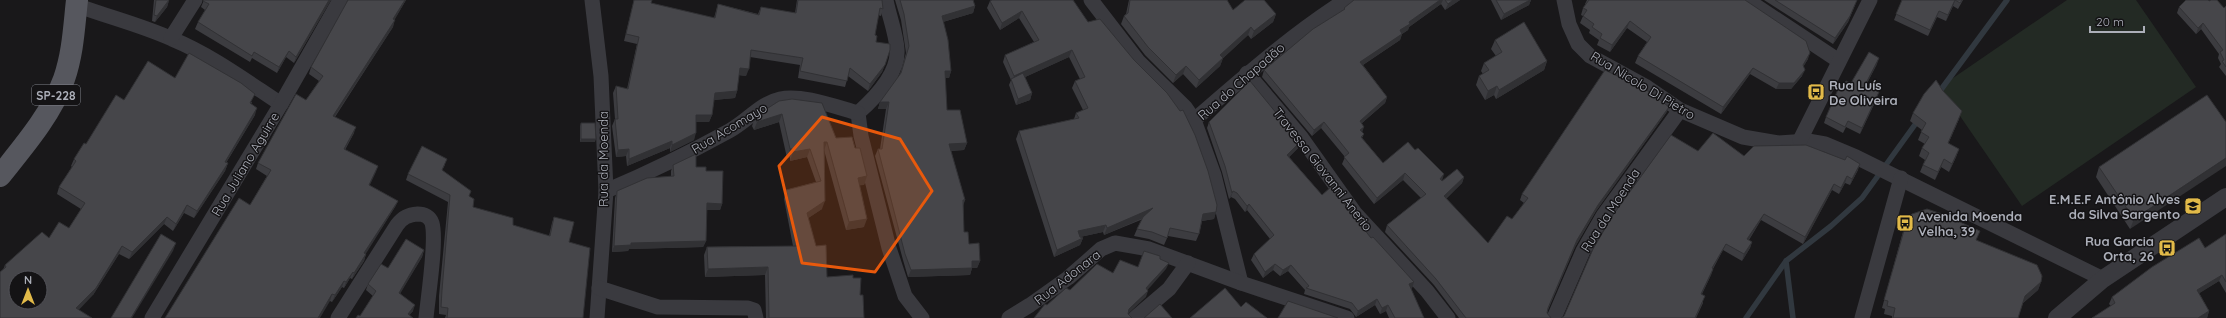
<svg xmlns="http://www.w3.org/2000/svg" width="2226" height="318" viewBox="0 0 2226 318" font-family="Quicksand,sans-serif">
  <rect width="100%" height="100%" fill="#19181a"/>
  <polygon fill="#232a24" points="2067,0 2136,0 2196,87 2022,206 1940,87"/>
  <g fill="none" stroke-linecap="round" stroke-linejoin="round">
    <g stroke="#31383f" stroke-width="5.5">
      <polyline points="1937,95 2007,0"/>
      <polyline points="1746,318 1786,261"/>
      <polyline points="1793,318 1786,261 1831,226 1862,198 1919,119"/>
    </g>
    <g stroke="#3a3a3f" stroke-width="15">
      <polyline points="592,0 601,76 606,191 597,318"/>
      <path d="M886,0C889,16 896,33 897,49C899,73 875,98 858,113L861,136L889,248L905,296L922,318"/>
      <polyline points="1091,0 1138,61 1185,107 1194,120"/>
      <polyline points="1564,0 1569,24 1578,44 1590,56 1645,86 1680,110 1743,137 1778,143 1808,141 1825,144 1856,157 2103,279"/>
      <polyline points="1747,0 1839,61"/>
      <path d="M76,5C108,17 141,25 172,39C211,55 246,81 281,104"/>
      <polyline points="171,38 195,0"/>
      <polyline points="1247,73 1301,137 1355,213 1427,291 1448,318"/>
      <polyline points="1800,140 1870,0"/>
      <path d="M606,191C648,173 689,153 729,131C746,122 761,103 780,99C802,94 836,107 858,113"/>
      <path d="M1241,283L1214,175L1194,120C1244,77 1291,35 1346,0"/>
      <polyline points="599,288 658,307 748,308 754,310 756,318"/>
      <polyline points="152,318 281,104 340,0"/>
      <path d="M338,318L397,225C403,217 408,215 418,214C424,214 430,217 432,223C437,240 428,297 426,318"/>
      <polyline points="1009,318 1030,305 1068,278 1101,249 1115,243 1149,249 1241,283 1347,318"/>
      <polyline points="1135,318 1169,289 1188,263"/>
      <polyline points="1554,318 1583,251 1603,216 1680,110"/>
      <polyline points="1862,318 1901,178"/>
    </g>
    <polyline stroke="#3a3a3f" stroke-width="18" points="2057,318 2103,279 2226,197"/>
    <path stroke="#56575e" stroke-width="22" d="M0,176C23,147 51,115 64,79C73,53 74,27 77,0"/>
  </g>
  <g fill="#3c3c40">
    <polygon points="154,0 169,0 167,7 155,22 152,21"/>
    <polygon points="204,0 331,0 294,63 286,57 277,73 252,58 250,62 195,29 198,22 205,10 201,7"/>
    <polygon points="348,0 406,0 394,20 393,27 335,117 354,133 345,150 378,166 369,185 398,201 395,207 365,254 366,254 364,261 352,279 350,278 344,288 342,287 332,302 330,301 250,205 267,176 256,169 258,163 306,100 319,81 309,74 311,67"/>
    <polygon points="634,0 652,0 651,3 714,18 718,4 758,14 761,7 795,13 797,0 882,0 883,9 881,16 878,15 875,35 876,42 890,50 882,72 868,91 848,76 845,87 798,78 800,65 750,57 746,76 739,75 737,91 735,98 714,100 712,115 709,122 696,122 694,140 670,152 670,148 627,166 626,156 616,157 612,126 615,119 613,93 616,86 627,89 637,44 624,41"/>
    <polygon points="895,0 973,0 975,6 973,13 943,22 951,71 949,78 945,78 947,110 967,143 964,150 951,151 965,200 963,206 964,232 969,244 980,261 977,268 972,268 970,275 908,277 903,260 875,156 878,149 880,149 886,109 878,109 880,102 900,74 906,53 901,20"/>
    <polygon points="1129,0 1227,0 1233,10 1276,14 1273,22 1251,39 1248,35 1223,58 1220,66 1196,88 1183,74 1173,83 1145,55 1121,24 1124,16 1126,14"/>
    <polygon points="1354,0 1460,0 1445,10 1441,4 1409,27 1408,30 1402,34 1400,40 1363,65 1387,97 1385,103 1362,123 1362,132 1364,134 1362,138 1383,163 1442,181 1464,177 1462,183 1446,199 1488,243 1512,219 1524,203 1520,200 1522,194 1669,107 1666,113 1596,211 1575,247 1548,310 1547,313 1551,318 1459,318 1434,285 1385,232 1387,225 1421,198 1403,180 1374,204 1342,164 1345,157 1321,128 1312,136 1262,77 1264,70 1343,10 1344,8"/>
    <polygon points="1491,0 1531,0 1529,5 1501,20"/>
    <polygon points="1587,0 1745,0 1808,59 1803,67 1802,76 1791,89 1776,89 1750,74 1721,114 1635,63 1638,56 1647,42 1627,28 1610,52 1597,45 1599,40 1589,33 1590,30 1580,23 1583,16 1581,15 1583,8 1586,4 1585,4"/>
    <polygon points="1764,0 1857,0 1848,22 1833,44"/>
    <polygon points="1902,0 1963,0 1958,9 1953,6 1946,21 1937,17 1928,36 1894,20"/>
    <polygon points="990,1 1088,22 1216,212 1214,219 1202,221 1199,234 1196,241 1168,236 1164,245 1149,239 1134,236 1137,229 1143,219 1104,235 1103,232 1080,237 1083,238 1080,245 1054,257 1016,139 1019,131 1074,119 1076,113 1083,110 1072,88 1075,81 1080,79 1069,57 1025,77 1032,93 1030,100 1016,105 1009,85 1011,80 1003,62 1005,55 1034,42 1019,18 1000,30 987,8"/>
    <polygon points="2209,1 2224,8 2226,6 2226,76 2219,67 2221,64 2218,58 2219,54 2201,29 2196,34 2177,13 2179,7"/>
    <polygon points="1495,40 1547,61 1544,70 1496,99 1494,95 1485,100 1476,85 1479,76 1483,74 1481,71 1484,63 1496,56 1491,49"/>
    <polygon points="1877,64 1866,85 1877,98 1860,134 1846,127 1843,133 1824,123 1826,117 1851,83"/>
    <polygon points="175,78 252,102 251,104 255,115 226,163 228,163 225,171 194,218 184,213 173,231 164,224 129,259 119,254 93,295 3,270 5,265 49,238 69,228 81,209 57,194 59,187 72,167 71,166 74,159 124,100"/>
    <polygon points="768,108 836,138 855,148 867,176 864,185 859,185 864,227 846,230 824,150 822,209 808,218 816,246 827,277 853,278 860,295 864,318 766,318 765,275 705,277 704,255 707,247 793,246 784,199 786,190 816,182 807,157 790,161 790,157 787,158 779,122 754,130 752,126 755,118"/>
    <polygon points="1913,113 1959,119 1948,144 1959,149 1956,157 1949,172 1941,167 1935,180 1920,172 1925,160 1919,156 1922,148 1925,144 1918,140 1922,130 1910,121"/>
    <polygon points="1209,122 1300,142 1298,148 1289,157 1322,195 1371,238 1414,282 1412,288 1411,289 1424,318 1389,318 1386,311 1380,314 1375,305 1356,317 1350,309 1304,294 1305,290 1288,271 1280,276 1273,270 1263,278 1251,260 1254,254 1270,239 1247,210 1245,212 1235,199 1231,197 1229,199 1222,172 1207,128"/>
    <polygon points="2226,122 2130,229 2096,177 2099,167"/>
    <polygon points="581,123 595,142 580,142 580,126"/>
    <polygon points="1698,151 1744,156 1858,170 1850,185 1845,183 1839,194 1832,190 1803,244 1761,220 1749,240 1752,242 1750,248 1742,261 1723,250 1713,269 1711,275 1702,294 1703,303 1696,318 1561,318 1564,316"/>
    <polygon points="445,165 442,170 469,196 473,207 513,225 549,236 552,223 554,217 569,242 583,318 445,318 446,315 439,314 439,296 448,202 406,180 408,174"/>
    <polygon points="673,165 696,167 706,171 722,204 720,210 706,210 706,241 703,247 629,249 628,251 612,252 615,198 617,191 671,176 671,171"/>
    <polygon points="1907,220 1976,240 2041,282 2038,290 2023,303 2018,318 1892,318 1892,316 1884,314 1885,309 1882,308 1904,228"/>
    <polygon points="2226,234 2226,293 2219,281 2199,293 2209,311 2207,318 2092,318 2111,306 2109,304 2112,297 2205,248"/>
    <polygon points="424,250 422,257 400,293 413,311 409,315 360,316 373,296 366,290 368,284 388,268"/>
  </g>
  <g fill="#313134">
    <polygon points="329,0 331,0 294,63 296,57"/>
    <polygon points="405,0 406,0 391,26 393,19"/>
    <polygon points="1440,0 1443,0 1441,4 1409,27 1408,30 1402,34 1400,40 1358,68 1360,62 1400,30 1409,22"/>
    <polygon points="1453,0 1460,0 1445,10 1448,4"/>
    <polygon points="1530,0 1531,0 1529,5 1501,20 1504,14"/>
    <polygon points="1857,0 1848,22 1833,44 1835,38"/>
    <polygon points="1955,0 1953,6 1946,21 1948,15"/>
    <polygon points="169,1 167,7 155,22 157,16"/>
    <polygon points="975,6 973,13 939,23 942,16"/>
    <polygon points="1022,11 1019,18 1000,30 1002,23"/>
    <polygon points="1276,14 1273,22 1251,39 1254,31"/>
    <polygon points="395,20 393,27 331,122 333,116"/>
    <polygon points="1630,21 1627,28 1610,52 1612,45"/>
    <polygon points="2203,23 2201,29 2196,34 2198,28"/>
    <polygon points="1251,27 1248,35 1218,63 1220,55"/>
    <polygon points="1072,50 1069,57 1012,83 1014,76"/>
    <polygon points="289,51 286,57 277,73 279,67"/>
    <polygon points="1810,53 1808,59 1800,72 1803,65"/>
    <polygon points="1223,58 1220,66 1196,88 1199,80"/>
    <polygon points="1879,58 1877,64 1863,91 1865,85"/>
    <polygon points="1547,61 1544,70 1496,99 1499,90"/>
    <polygon points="885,65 882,72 868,91 870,84"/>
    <polygon points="1186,66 1183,74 1173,83 1176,75"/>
    <polygon points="740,68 749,69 746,76 738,75"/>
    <polygon points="1753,68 1750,74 1721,114 1723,107"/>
    <polygon points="1805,70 1802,76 1791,89 1776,89 1779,83"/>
    <polygon points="945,71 951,71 949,78 943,78"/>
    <polygon points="1497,86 1494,95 1485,100 1488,91"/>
    <polygon points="737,91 735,98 713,100 715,93"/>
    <polygon points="1879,92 1877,98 1860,134 1862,128"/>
    <polygon points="1032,93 1030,100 1016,105 1018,99"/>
    <polygon points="1387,97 1385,103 1357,127 1360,121"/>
    <polygon points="880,102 889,102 886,109 878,109"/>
    <polygon points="1669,107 1666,113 1596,211 1575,247 1546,314 1577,240 1598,205"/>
    <polygon points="257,108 255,115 222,169 225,162"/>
    <polygon points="1962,111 1959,119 1945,151 1948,143"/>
    <polygon points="782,114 779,122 754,130 757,122"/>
    <polygon points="696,115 712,115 709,122 694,122"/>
    <polygon points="1324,122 1321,128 1312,136 1314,130"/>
    <polygon points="356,127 354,133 341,155 344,149"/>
    <polygon points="1364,127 1362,133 1360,130"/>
    <polygon points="696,133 694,140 670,152 672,145"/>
    <polygon points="581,139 596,139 595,142 580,142"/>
    <polygon points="672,141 670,148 627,166 629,159"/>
    <polygon points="824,142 827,142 824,150"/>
    <polygon points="1300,142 1298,148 1285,161 1287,155"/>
    <polygon points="967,143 964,150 947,151 949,144"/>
    <polygon points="629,149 626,156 616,157 618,150"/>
    <polygon points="790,149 793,149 790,157 787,158"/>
    <polygon points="810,149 807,157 790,161 793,152"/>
    <polygon points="1959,149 1956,157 1949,172 1952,164"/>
    <polygon points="2226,158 2226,166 2130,229 2134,219"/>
    <polygon points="1944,159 1941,167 1935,180 1938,172"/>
    <polygon points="228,163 225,171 194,218 197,211"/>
    <polygon points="1860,164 1858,170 1850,185 1852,179"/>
    <polygon points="378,166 376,172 367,191 369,185"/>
    <polygon points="1405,173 1403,180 1374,204 1377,198"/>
    <polygon points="1444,174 1442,181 1437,185 1440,179"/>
    <polygon points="867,176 864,185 855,186 858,178"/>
    <polygon points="1847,176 1845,183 1839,194 1841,188"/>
    <polygon points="1464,177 1462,183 1441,203 1444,196"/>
    <polygon points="1834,184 1832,190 1803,244 1805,237"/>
    <polygon points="1233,191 1231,197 1229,199"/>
    <polygon points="398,201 395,207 362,260 364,253"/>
    <polygon points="825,201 822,209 804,221 807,213"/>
    <polygon points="707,203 722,204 720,210 704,210"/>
    <polygon points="1249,204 1247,210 1245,212 1247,206"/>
    <polygon points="187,205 184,213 173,231 176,224"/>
    <polygon points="1153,208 1150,215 1104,235 1107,228"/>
    <polygon points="1216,212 1214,219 1201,221 1203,214"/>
    <polygon points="1764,214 1761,220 1745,245 1747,239"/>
    <polygon points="167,217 164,224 129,259 132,252"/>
    <polygon points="867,219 864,227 846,230 849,222"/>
    <polygon points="1106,225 1103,232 1075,238 1078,231"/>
    <polygon points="1083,238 1080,245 1054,257 1057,250"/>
    <polygon points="706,241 703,247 629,249 628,251 612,252 614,246 631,243"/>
    <polygon points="1752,242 1750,248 1742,261 1744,254"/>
    <polygon points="176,243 173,251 132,318 131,318"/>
    <polygon points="1726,244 1723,250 1709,274 1712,268"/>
    <polygon points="122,246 119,254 93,295 74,315 76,308"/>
    <polygon points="424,250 422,257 397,299 399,293"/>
    <polygon points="366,254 364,261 352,279 354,273"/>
    <polygon points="972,261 980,261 977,268 972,268 970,275 908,277 911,270"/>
    <polygon points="1169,263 1166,269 1144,294 1146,288"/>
    <polygon points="1275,264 1273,270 1263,278 1265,272"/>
    <polygon points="1291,265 1288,271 1280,276 1283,270"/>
    <polygon points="768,267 765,275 705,277 708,269"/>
    <polygon points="1713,269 1711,275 1699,300 1701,294"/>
    <polygon points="353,272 350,278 344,288 346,282"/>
    <polygon points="2222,275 2219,281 2195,296 2197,290"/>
    <polygon points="344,281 342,287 332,302 335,295"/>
    <polygon points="1414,282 1412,288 1407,291 1409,284"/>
    <polygon points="2041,282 2038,290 2022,304 2025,296"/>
    <polygon points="1148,291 1146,297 1127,315 1129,309"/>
    <polygon points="332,294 330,301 320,318 318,318"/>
    <polygon points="1377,299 1375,305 1356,317 1358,311"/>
    <polygon points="415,305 413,311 407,318 408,314"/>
    <polygon points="1388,305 1386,311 1380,314 1382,308"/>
    <polygon points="2209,311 2207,318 2198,318"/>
  </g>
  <g fill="#46464a" stroke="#313134" fill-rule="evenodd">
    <polygon points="156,0 169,0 157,16 154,15"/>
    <polygon points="204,0 329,0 296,57 289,51 279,67 254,52 252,56 198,22 209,4 203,1"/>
    <polygon points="348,0 405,0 393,19 395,20 333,116 356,127 344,149 378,166 369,185 398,201 364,253 366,254 354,273 353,272 346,282 344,281 335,295 332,294 318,318 165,318 239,198 250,205 271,170 258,163 296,94 306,100 323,76 311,67"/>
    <polygon points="634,0 652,0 651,3 715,18 718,4 759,15 761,7 796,13 798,0 882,0 883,9 880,8 875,35 877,36 876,42 890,44 890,50 885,65 870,84 850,68 847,81 800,71 803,58 751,50 749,69 740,68 737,91 715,93 712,115 696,115 696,133 672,145 672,141 629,159 629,149 618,150 615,119 618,119 616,86 628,89 639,37 626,34"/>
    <polygon points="900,0 973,0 975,6 942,16 948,40 951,71 945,71 947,110 960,110 967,143 949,144 965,200 963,200 964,232 968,232 969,244 979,243 980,261 972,261 972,268 911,270 905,254 878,149 882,149 889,102 880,102 901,73 909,46 904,14"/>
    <polygon points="992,0 1073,0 1088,22 1100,19 1134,60 1167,93 1180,111 1183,110 1195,135 1208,171 1217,205 1216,212 1203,214 1199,234 1170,228 1167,238 1152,232 1137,229 1143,217 1153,208 1107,228 1106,225 1078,231 1080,237 1083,238 1057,250 1019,131 1079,118 1076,113 1088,108 1075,81 1085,77 1072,50 1014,76 1005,55 1039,40 1022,11 1002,23 990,1"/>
    <polygon points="1130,0 1227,0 1233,10 1245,0 1264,0 1276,14 1254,31 1251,27 1220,55 1223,58 1199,80 1186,66 1176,75 1148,47 1124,16 1128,13"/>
    <polygon points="1354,0 1440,0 1409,22 1410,24 1400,30 1402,34 1360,62 1387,97 1360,121 1364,127 1360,130 1364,134 1361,137 1383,163 1408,142 1415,150 1418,148 1444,174 1440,179 1442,181 1457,169 1464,177 1444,196 1488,243 1507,216 1512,219 1528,198 1522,194 1605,70 1650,92 1669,107 1598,205 1577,240 1548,308 1547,313 1551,318 1466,318 1436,279 1387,225 1426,194 1405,173 1377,198 1344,157 1349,153 1324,122 1314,130 1264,70 1313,29 1345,9 1344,8"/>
    <polygon points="1445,0 1453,0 1448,4"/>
    <polygon points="1496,0 1530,0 1504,14"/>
    <polygon points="1589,0 1745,0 1806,41 1810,53 1803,65 1805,70 1794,83 1779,83 1753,68 1723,107 1638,56 1651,37 1630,21 1612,45 1600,38 1602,34 1592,27 1594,24 1583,16 1587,10 1583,8"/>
    <polygon points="1775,0 1857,0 1850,16 1835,38"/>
    <polygon points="1902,0 1962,0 1960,3 1955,0 1948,15 1939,11 1930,30 1896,14"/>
    <polygon points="2186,0 2208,0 2209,1 2211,0 2217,0 2224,8 2226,6 2226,67 2222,61 2224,60 2220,52 2223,50 2203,23 2198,28 2179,7"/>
    <polygon points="1524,22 1547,61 1499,90 1497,86 1488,91 1479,76 1489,70 1484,63 1502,52 1495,40"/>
    <polygon points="1869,52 1879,58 1865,85 1879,92 1862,128 1848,121 1845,127 1826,117 1840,85 1843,87 1846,81 1851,83"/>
    <path d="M189,53L241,83L255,94L250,103L257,108L225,162L228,163L197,211L187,205L176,224L167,217L132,252L122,246L96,288L76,308L92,318H0V272L6,267L5,265L42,232L49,238L59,222L69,228L85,203L59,187L76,161L74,159L84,143L86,144L116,95L124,100L148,61L175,78ZM16,278H40V302H16Z"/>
    <polygon points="1023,73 1032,93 1018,99 1011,79"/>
    <polygon points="1936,80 1943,91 1962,111 1948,143 1959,149 1952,164 1944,159 1938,172 1923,165 1929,153 1922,148 1929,137 1921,132 1926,123 1913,113 1924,94"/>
    <polygon points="1250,81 1300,142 1287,155 1322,195 1331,187 1371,238 1373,237 1414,282 1409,284 1424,318 1395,318 1388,305 1382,308 1377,299 1358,311 1352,303 1306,288 1309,286 1291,265 1283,270 1275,264 1265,272 1254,254 1274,235 1249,204 1247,206 1237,193 1233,191 1232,193 1225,166 1209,122"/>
    <polygon points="2207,95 2226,122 2226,158 2134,219 2099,167"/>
    <polygon points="792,99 822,103 836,138 852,137 855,148 860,148 867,176 858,178 867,219 849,222 827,142 824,142 825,201 807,213 816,246 826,245 827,277 853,275 853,278 861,278 860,295 863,295 864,318 769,318 768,267 708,269 707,247 797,246 786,190 821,181 810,149 793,152 793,149 790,149 782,114 757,122 755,118 768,108 779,101"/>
    <polygon points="581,123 595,123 596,139 581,139"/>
    <polygon points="1713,133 1744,156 1754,146 1806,145 1845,160 1847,156 1860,164 1852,179 1847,176 1841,188 1834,184 1805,237 1764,214 1747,239 1752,242 1744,254 1726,244 1712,268 1713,269 1701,294 1705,296 1695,318 1561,318 1564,316 1593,249 1613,215 1671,135 1698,151"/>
    <polygon points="422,146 447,159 442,170 471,191 469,196 474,199 473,207 513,218 513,225 550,236 554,217 574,222 569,242 590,248 583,318 447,318 448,308 441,307 442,290 450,195 408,174"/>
    <polygon points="696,154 696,167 706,167 706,171 723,171 722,204 707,203 706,241 631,243 631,245 614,246 617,191 647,178 674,176 673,165"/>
    <polygon points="1927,209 1942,214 1980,231 1976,240 2037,265 2042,276 2041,282 2025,296 2018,318 1893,318 1895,308 1887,306 1888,301 1884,300 1907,220 1912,214"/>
    <polygon points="161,234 176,243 131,318 111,318"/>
    <polygon points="2226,234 2226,282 2222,275 2197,290 2209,311 2198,318 2092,318 2115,303 2112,297 2152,267 2199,238 2205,248"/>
    <polygon points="406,239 424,250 399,293 415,305 408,314 413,318 356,318 358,315 360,316 376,291 368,284 381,264 388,268"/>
    <polygon points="1144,251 1160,256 1160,259 1169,263 1146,288 1148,291 1129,309 1128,314 1132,318 1034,318 1045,304 1047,305 1066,288 1070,290 1097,264 1113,273 1120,260 1138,267"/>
    <polygon points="1225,288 1241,307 1246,302 1267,318 1190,318"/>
    <polygon points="1288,301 1338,318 1278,318"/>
    <polygon points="1160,304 1172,318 1144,318"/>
  </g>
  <path fill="#e8590c" fill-opacity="0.2" stroke="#e8590c" stroke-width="3" stroke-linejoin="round" d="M822,117L900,139L932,191L875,272L802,263L779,166Z"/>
  <defs>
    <g id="bus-square" transform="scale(0.9)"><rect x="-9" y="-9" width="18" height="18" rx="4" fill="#e2ba49" stroke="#141315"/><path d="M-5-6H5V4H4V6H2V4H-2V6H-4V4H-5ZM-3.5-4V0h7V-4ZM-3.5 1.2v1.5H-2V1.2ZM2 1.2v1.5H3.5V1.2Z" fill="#111"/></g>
    <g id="school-square" transform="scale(0.9)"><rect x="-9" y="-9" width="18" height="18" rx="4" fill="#e2ba49" stroke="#141315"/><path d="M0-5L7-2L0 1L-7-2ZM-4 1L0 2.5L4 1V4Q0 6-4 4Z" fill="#111"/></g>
  </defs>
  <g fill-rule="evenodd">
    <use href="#bus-square" x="1816" y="92"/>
    <use href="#school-square" x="2193" y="206"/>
    <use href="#bus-square" x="1905" y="223"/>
    <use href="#bus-square" x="2167" y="248"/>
  </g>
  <g text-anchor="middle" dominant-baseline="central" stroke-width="3" stroke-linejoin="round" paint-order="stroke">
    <rect fill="#141315" stroke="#7e8088" stroke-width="1" x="32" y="85" width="48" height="20" rx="3"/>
    <g font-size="12" font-weight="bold" fill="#acafb9">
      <text x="56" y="95">SP-228</text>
    </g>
    <g font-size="13" fill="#acafb9" stroke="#141315">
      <text transform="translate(1241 81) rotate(-41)">Rua do Chapadão</text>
      <text transform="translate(1643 85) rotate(31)">Rua Nicolo Di Pietro</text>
      <text transform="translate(729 128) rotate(-31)">Rua Acomayo</text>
      <text transform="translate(603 159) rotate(-90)">Rua da Moenda</text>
      <text transform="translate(245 164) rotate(-59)">Rua Juliano Aguirre</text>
      <text transform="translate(1323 169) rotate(52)">Travessa Giovanni Anerio</text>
      <text transform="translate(1610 210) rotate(-57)">Rua da Moenda</text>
      <text transform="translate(1067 277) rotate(-38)">Rua Adonara</text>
    </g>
    <g font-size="13" font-weight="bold" fill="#acafb9" stroke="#141315" text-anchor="start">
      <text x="1829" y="85">Rua Luís<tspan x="1829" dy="15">De Oliveira</tspan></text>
      <text x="2180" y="199" text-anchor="end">E.M.E.F Antônio Alves<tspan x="2180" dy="15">da Silva Sargento</tspan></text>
      <text x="1918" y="216">Avenida Moenda<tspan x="1918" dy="15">Velha, 39</tspan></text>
      <text x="2154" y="241" text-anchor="end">Rua Garcia<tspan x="2154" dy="15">Orta, 26</tspan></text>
    </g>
  </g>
  <g transform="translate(28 290)"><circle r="19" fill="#141315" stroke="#515157"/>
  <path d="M0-3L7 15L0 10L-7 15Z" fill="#e2ba49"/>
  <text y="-6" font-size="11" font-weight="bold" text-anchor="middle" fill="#acafb9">N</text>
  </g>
  <path d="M2090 26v6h54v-6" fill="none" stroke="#acafb9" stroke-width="2"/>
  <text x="2096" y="26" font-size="12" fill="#acafb9" stroke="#141315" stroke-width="3" paint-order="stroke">20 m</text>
</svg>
